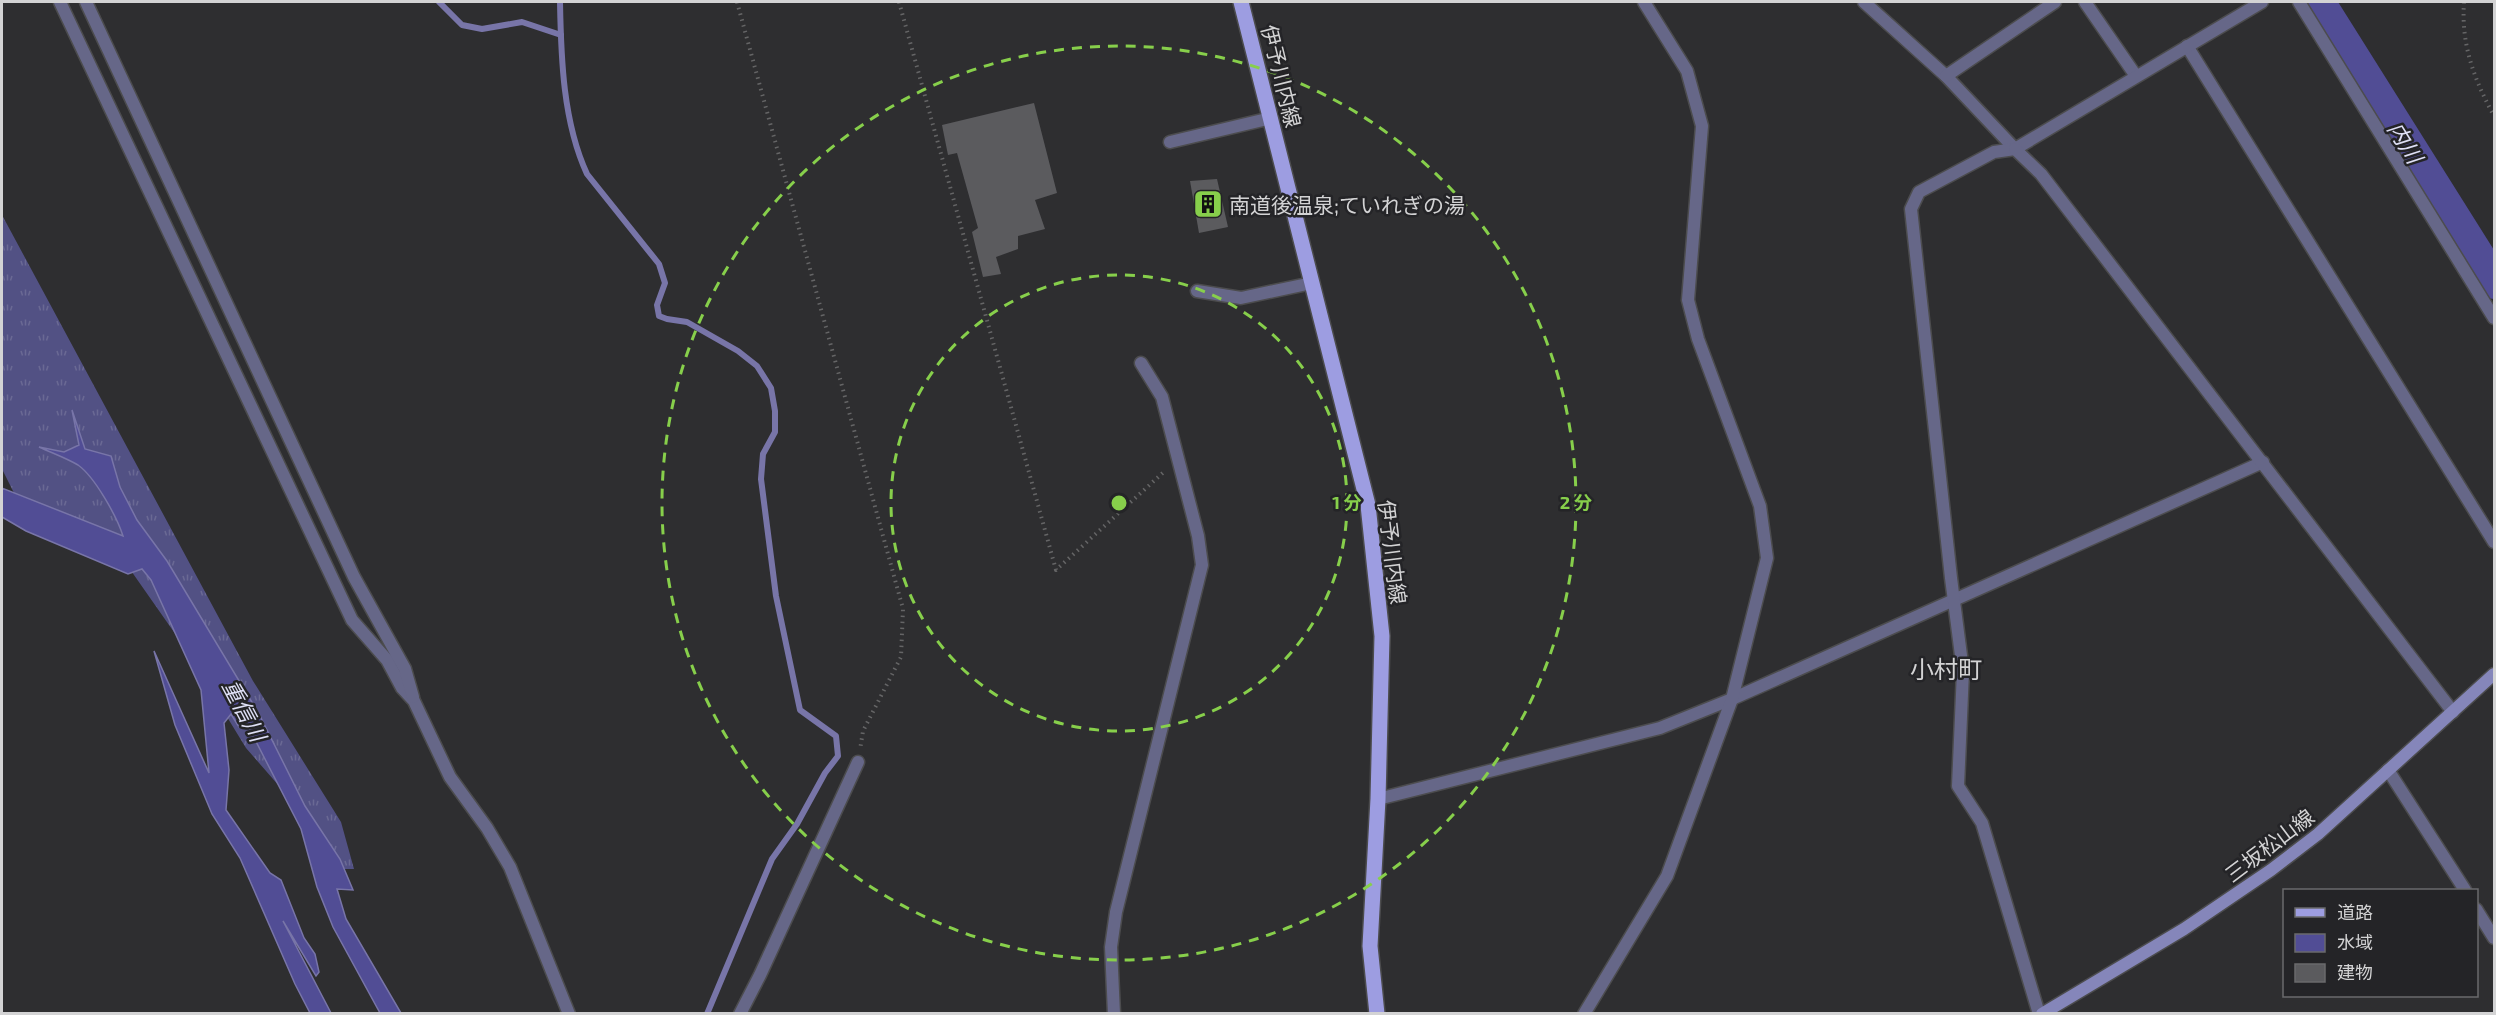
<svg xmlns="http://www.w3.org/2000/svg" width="2496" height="1015" viewBox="0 0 2496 1015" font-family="'Exo 2','Noto Sans JP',sans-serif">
  <defs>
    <pattern id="grass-tufts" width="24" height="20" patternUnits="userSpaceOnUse" patternTransform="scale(1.5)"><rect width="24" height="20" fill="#525184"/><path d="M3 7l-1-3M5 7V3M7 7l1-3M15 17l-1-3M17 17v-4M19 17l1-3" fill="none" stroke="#6a6994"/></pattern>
  </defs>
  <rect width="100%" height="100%" fill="#2e2e30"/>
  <polygon fill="url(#grass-tufts)" points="2,215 253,681 341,822 354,869 338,869 327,841 246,748 183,645 127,565 69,522 14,493 2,469"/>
  <path fill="#514d95" stroke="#7875a8" stroke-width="1.5" d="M72,410L85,449L111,456L120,487L137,520L167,561L259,714L305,806L340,859L353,890L337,889L346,919L401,1013H380L333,927L317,887L301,829L249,728L239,727L231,714L224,723L229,770L226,810L270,873L281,880L304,938L315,954L319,972L316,976L283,921L331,1013H310L295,984L240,858L212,814L175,725L154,651L209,773L201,690L151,580L142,569L128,574L26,531L2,517V488L123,536C117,517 95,477 78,465C66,458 52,453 39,447L64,452L79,445Z"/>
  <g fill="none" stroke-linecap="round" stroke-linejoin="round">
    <g stroke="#7875a8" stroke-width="6">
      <polyline points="439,2 462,25 482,29 522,22 561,35"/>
      <path d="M560,2C561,58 563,122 587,174L659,264L665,283L657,305L659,316L667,319L687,322L738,351L757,366L771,388L775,411V432L763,454L761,479L776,596L800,710L836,736L838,756L825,773L797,824L772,859L707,1014"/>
    </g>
    <polyline stroke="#514d95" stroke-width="34" points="2318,2 2494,282"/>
  </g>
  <g fill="#5b5b5e">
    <polygon points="1034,103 1057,193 1035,200 1045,229 1018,236 1018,249 996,257 1001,274 983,277 972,232 978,228 957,153 948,155 942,125"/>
    <polygon points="1217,179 1228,227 1199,233 1190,181"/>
  </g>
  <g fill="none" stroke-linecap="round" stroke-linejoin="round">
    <g stroke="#4c4c4e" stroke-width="15">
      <g id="minor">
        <polyline points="60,2 352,620 387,660 402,688 414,701 450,777 487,828 510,867 569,1014"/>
        <polyline points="86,2 354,577 405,669 413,697"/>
        <polyline points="1864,2 1946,76 2015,149"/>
        <polyline points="2085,2 2136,76"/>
        <polyline points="2299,2 2494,318"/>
        <polyline points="2187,46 2494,542"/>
        <polyline points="1946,76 2055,2"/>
        <polyline points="1170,142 1271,118"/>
        <polyline points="1197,291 1241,298 1312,283"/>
        <polyline points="2388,770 2465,890"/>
        <polyline points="1378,799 1660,728 1732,699 2263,462"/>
        <polyline points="2476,909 2494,938"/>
        <polyline points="740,1014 760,975 858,762"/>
        <polyline points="1114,1014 1111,947 1116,912 1202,565 1198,536 1162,397 1141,363"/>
        <polyline points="1584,1014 1667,876 1732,699 1767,558 1760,506 1698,339 1688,300 1702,126 1687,71 1644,2"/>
        <polyline points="2039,1014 1982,823 1958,786 1963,671 1951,578 1911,209 1919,192 1994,152 2015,149 2262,2"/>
      </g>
    </g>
    <g stroke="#4c4c4e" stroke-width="15">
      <polyline id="tertiary" points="2015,149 2041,174 2453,712"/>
    </g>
    <g stroke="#4c4c4e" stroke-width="15">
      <polyline id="secondary" points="2042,1014 2184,929 2271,870 2318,834 2494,674"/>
    </g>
    <g stroke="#4c4c4e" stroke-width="18">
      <polyline id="primary" points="1241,2 1368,505 1382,636 1378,799 1370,946 1377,1014"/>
    </g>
    <g stroke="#656566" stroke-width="4" stroke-dasharray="1.5 4.5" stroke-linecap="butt">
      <polyline points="737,2 903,609 901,657 863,731 860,750"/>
      <polyline points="899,2 1056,570 1166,470"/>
      <path d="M2464,2C2461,45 2474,79 2494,116"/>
    </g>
    <use href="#minor" stroke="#666788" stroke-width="12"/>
    <use href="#tertiary" stroke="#666788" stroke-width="12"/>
    <use href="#secondary" stroke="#8586ba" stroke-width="12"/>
    <use href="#primary" stroke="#9d9de1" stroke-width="15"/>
  </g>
  <g fill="none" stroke="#87cf4b" stroke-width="3" stroke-dasharray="10 8">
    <circle cx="1119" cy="503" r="228"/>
    <circle cx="1119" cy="503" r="457"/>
  </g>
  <defs>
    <g id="building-square" transform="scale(1.5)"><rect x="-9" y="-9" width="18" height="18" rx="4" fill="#87cf4b" stroke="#242427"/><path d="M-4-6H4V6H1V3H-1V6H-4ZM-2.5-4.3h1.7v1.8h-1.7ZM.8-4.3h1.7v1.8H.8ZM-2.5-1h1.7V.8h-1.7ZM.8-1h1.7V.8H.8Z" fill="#111"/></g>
  </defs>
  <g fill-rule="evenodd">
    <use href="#building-square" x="1208" y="204"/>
  </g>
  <g text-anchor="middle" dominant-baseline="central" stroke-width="5" stroke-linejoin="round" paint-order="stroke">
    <g font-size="21" fill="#d3d3d4" stroke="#242427">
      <text transform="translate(1282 76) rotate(76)">伊予川内線</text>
      <text transform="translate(1393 552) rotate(83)">伊予川内線</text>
      <text transform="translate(2269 845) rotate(-37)">三坂松山線</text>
    </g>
    <g font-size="21" fill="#d3d3d4" stroke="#242427" text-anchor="start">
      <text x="1229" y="204">南道後温泉;ていれぎの湯</text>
    </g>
    <g font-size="22" font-style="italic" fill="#dfe0f6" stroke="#242427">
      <text transform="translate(2406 142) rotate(58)">内川</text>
      <text transform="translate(245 710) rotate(62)">重信川</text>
    </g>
    <g font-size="24" fill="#d3d3d4" stroke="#242427">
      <text x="1946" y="668">小村町</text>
    </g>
  </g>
  <circle cx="1119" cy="503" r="9" fill="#87cf4b" stroke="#242427" stroke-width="3"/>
  <g font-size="18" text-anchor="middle" font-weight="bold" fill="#87cf4b" stroke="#242427" stroke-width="5" stroke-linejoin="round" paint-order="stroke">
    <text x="1347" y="509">1 分</text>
    <text x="1576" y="509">2 分</text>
  </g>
  <rect width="2496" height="1015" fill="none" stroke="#d3d3d4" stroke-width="6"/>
  <rect x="2283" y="889" width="195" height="108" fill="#242427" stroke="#6a6a6c" stroke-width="1.5"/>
  <rect x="2295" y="908" width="30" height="9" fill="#9d9de1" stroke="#6a6a6c" stroke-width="1.5"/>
  <text x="2337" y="919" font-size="18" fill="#d3d3d4">道路</text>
  <rect x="2295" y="934" width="30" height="18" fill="#514d95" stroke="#6a6a6c" stroke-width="1.5"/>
  <text x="2337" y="949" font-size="18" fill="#d3d3d4">水域</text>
  <rect x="2295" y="964" width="30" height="18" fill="#5b5b5e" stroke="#6a6a6c" stroke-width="1.5"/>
  <text x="2337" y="979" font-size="18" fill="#d3d3d4">建物</text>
</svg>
